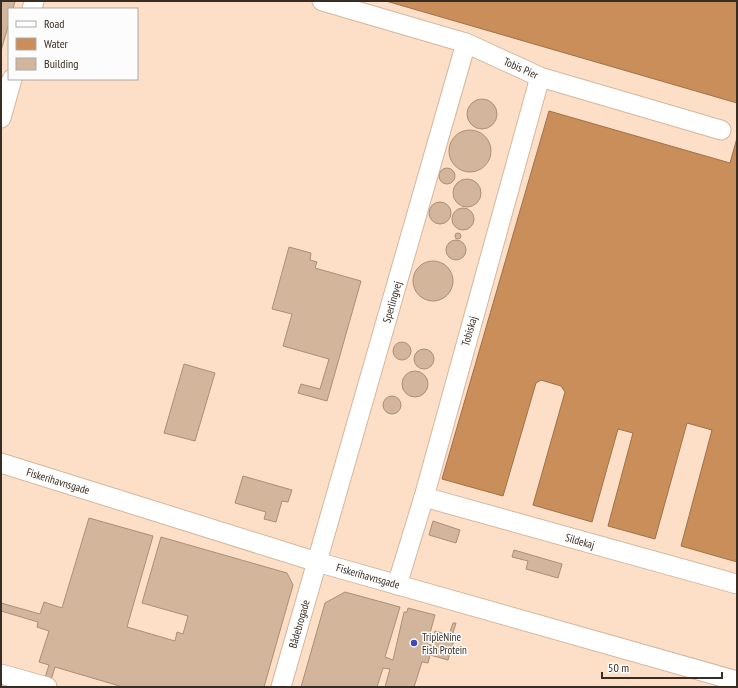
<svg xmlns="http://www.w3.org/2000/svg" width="738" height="688" viewBox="0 0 738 688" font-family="'PT Sans Narrow',sans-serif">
  <rect width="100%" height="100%" fill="#fdebdb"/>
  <path fill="#fcdfc6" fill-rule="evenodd" d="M1,1H386L737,103V138L731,163L549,111L442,479L536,383L541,380L561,386L565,391L533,505L592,521L618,429L633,433L608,526L687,423L713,430L681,546L737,562V687H1ZM9,9H137V79H9Z"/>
  <g fill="#c98e59" stroke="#9e7149">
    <polygon points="386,1 737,1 737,103"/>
    <polygon points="549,111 730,163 737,138 737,562 681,546 712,430 687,423 655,539 608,526 633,433 618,429 592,522 533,505 565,392 561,386 541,380 536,383 503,496 442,479"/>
  </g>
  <g fill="#d3b59c" stroke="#aa8e76">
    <polygon points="1,1 15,1 13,9 9,9 9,23 1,51"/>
    <circle cx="482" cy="114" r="15"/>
    <circle cx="470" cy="151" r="21"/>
    <circle cx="447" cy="176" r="8"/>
    <circle cx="467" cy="193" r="14"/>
    <circle cx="440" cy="213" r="11"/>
    <circle cx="463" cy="219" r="11"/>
    <circle cx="458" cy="236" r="3"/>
    <circle cx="456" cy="250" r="10"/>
    <polygon points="289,247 311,253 310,260 317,262 315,268 361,281 327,401 298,393 301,384 320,389 329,359 283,346 292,314 272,309"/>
    <circle cx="433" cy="281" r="20"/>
    <circle cx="402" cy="351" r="9"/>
    <circle cx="424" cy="359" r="10"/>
    <polygon points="184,364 215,373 195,441 164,433"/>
    <circle cx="415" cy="384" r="13"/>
    <circle cx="392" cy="405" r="9"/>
    <polygon points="243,476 292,490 288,502 282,501 276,522 264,519 266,512 235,503"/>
    <polygon points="89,518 153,536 127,627 175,641 177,632 183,634 188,616 142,603 161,537 287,573 293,585 264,687 123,687 55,667 49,687 42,687 49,665 39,662 49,631 37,627 38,622 1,611 1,603 40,614 44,602 62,608"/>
    <polygon points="433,521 460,530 456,543 429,535"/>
    <polygon points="514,550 562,564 558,578 526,569 528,561 512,557"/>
    <polygon points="345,592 400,607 385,657 393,660 404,612 407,612 408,608 435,615 427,644 431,645 435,631 449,635 453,623 456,623 452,636 455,637 448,660 430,655 428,663 422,662 414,687 385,687 390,669 383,668 377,687 301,687 325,603"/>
  </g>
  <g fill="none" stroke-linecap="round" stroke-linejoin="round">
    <g stroke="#d4b79e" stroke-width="21">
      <g id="minor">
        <polyline points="322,1 466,43 540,77 721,130"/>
        <polyline points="32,9 34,1"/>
        <polyline points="1,118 12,79"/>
        <polyline points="1,463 317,562 737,681"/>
        <polyline points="424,497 737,584"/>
        <polyline points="397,585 424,497 540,77"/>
        <polyline points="1,674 47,687"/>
        <polyline points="281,687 466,43"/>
      </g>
    </g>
    <use href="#minor" stroke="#fff" stroke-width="19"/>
  </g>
  <circle fill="#3d4abe" stroke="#fcfcfc" stroke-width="1.5" cx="414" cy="643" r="4"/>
  <g text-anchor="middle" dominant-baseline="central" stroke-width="3" stroke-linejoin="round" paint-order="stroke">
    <g font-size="11" fill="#392d23" stroke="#fcfcfc">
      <text transform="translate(521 68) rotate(24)">Tobis Pier</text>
      <text transform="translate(392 302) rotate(-74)">Sperlingvej</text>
      <text transform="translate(469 331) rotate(-74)">Tobiskaj</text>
      <text transform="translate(58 481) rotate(17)">Fiskerihavnsgade</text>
      <text transform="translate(580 541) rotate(16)">Sildekaj</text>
      <text transform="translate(368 576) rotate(16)">Fiskerihavnsgade</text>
      <text transform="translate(299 624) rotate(-74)">Bådebrogade</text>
    </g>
    <g font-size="11" fill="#392d23" stroke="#fcfcfc" text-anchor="start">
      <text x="422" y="637">TripleNine<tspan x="422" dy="13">Fish Protein</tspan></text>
    </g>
  </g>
  <rect width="738" height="688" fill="none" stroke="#392d23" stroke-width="4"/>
  <rect x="8" y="8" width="130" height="72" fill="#fcfcfc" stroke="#aea9a5"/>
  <rect x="16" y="21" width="20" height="6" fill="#ffffff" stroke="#aea9a5"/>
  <text x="44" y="28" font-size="12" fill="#392d23">Road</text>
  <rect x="16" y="38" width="20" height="12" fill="#c98e59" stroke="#aea9a5"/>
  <text x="44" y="48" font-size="12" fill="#392d23">Water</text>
  <rect x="16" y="58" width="20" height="12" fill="#d3b59c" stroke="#aea9a5"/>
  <text x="44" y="68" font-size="12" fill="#392d23">Building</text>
  <path d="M602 672v6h120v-6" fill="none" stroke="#392d23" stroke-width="2"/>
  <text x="608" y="672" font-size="12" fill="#392d23" stroke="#fcfcfc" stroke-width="3" paint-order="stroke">50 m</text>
</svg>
